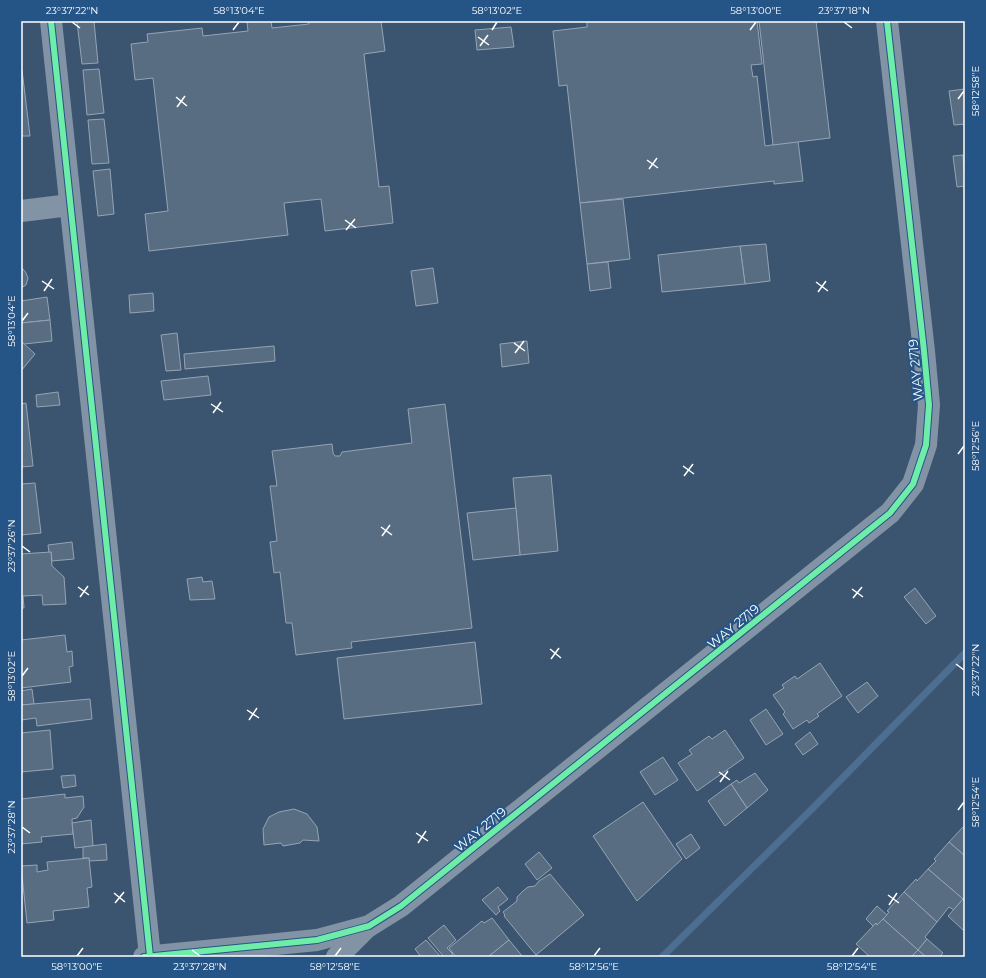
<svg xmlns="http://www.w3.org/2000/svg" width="986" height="978" viewBox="0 0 986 978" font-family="Montserrat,sans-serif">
  <rect width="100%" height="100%" fill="#3b5570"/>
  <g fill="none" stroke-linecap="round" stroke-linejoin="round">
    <polyline stroke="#4d6e90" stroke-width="7" points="662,957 813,808 965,653"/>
  </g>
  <g fill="#586d82" stroke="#95a4b4">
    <polygon points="94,21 98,63 82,64 77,22"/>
    <polygon points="256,21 271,21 272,28 309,24 308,21 381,21 385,51 364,54 379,187 389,186 393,223 325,231 321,199 284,203 288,235 149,251 145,214 168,211 153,78 135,80 131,44 148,42 147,34 202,28 203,36 248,31 247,22"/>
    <polygon points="587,21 757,21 762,64 751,65 753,77 757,76 765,146 798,141 803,181 774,184 774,181 580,203 567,85 559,86 553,31 587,27"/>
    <polygon points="759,21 816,21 830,138 773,145"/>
    <polygon points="511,27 514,47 477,50 475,30"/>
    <polygon points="99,69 104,113 87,115 83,70"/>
    <polygon points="22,70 30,136 21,136 21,71"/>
    <polygon points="965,89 965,124 954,125 949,91"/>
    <polygon points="104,119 109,163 92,164 88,120"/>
    <polygon points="963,155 965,186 957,187 953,156"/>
    <polygon points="110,169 114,214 98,216 93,171"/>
    <polygon points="623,199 630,259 587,264 580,203"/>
    <polygon points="766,244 770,281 745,284 740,246"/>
    <polygon points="740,246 745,284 662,292 658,255"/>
    <polygon points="608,262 611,288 590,291 587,264"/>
    <polygon points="433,268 438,303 416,306 411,271"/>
    <polygon points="21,269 23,269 26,273 28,278 26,285 21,288"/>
    <polygon points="153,293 154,311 130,313 129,295"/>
    <polygon points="47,297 50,320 21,323 21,301"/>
    <polygon points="50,320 52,341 24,344 21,341 21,323"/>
    <polygon points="177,333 181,370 166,371 161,335"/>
    <polygon points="21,341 35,354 21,371"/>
    <polygon points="527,341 529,363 502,367 500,344"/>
    <polygon points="274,346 275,361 185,369 184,354"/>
    <polygon points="208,376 211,395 164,400 161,381"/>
    <polygon points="58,392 60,405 37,407 36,395"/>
    <polygon points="26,403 33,466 21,467 21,404"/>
    <polygon points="445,404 472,628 351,642 352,648 296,655 292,623 286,623 280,572 274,573 270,542 277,541 270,486 277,486 272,451 332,444 333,453 335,456 340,456 342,452 412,443 408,409"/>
    <polygon points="551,475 558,551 520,555 513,478"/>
    <polygon points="35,483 41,533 21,535 21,484"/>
    <polygon points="516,508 520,555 473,560 467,513"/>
    <polygon points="72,542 74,559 52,561 51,552 49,553 48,545"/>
    <polygon points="51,552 52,566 64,577 66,604 43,605 42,595 23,596 24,608 21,608 21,554"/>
    <polygon points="202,577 203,582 212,581 215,599 190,600 187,579"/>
    <polygon points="915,588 936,616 926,624 904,597"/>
    <polygon points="65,635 67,652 72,651 73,666 69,667 71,682 21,688 21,640"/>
    <polygon points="475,642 482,704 344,719 337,658"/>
    <polygon points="820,663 842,696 817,714 819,716 809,723 807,720 793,729 783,714 785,712 773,695 784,688 782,685 795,676 797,679"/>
    <polygon points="867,682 878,696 858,713 846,697"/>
    <polygon points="32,689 34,704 21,705 21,691"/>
    <polygon points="90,699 92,719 37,726 36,718 21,720 21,705"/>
    <polygon points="766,709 783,734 766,745 750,720"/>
    <polygon points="50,730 53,769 21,772 21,733"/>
    <polygon points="725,730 744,758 697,791 678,763 692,754 689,750 709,736 712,739"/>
    <polygon points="810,732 818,744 803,755 795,744"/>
    <polygon points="663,757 678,780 655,795 640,772"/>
    <polygon points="755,773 768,790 747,808 731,784 737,780 739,783"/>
    <polygon points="75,775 76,786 63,788 61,776"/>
    <polygon points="731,784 747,808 725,826 708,801"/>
    <polygon points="65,794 65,798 83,796 84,807 77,818 72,819 73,834 41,837 42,842 21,844 21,799"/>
    <polygon points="643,802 682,859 637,901 593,836"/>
    <polygon points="294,809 307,814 317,827 319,841 303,840 300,843 283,846 281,843 264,845 263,829 269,817 279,812"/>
    <polygon points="91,820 93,846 75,848 72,823"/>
    <polygon points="963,827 965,828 965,856 949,842"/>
    <polygon points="691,834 700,848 686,859 676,844"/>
    <polygon points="949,842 965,856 965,897 963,899 928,869 936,861 934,859"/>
    <polygon points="106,844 107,860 89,861 89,858 83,858 83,847"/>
    <polygon points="539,852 552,868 537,880 525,864"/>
    <polygon points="89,858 92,887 87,888 89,907 53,911 54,920 27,923 21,866 37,865 37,872 48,870 47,862"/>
    <polygon points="928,869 963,899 954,910 949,907 937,922 904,892 916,879 917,881"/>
    <polygon points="550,874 584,915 536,955 504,916 505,915 503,912 517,901 517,897 523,891 528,887 535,886 539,881"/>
    <polygon points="498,887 508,899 498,907 500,911 496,915 482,900"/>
    <polygon points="904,892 937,922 925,937 927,939 918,950 883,919 889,912 887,911"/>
    <polygon points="963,899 965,901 965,928 963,930 948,916"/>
    <polygon points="877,906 887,915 877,925 876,923 873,926 866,919"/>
    <polygon points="492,918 509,940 488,957 456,957 449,948 482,921 484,923"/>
    <polygon points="883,919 918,950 911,957 870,957 856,944 876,923 877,925"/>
    <polygon points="444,925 456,940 447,948 453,954 449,957 444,957 428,938"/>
    <polygon points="927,939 943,953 939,957 926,957 918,950"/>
    <polygon points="426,940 441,957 421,957 415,949"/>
    <polygon points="509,940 523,957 488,957"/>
    <polygon points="918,950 926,957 911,957"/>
  </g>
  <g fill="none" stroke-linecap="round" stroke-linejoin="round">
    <g stroke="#8293a6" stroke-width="22">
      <polyline points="51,21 150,956"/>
      <polyline points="21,211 70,205"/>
      <polyline points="144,957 317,940 369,926 401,906 890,513 913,484 926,445 929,405 924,351 887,21"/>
      <polyline points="337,957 367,927"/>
    </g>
    <g stroke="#255486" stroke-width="8">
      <g id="cycleway">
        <polyline points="51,21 150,956"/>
        <polyline points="144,957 317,940 369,926 401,906 890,513 913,484 926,445 929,405 924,351 887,21"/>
      </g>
    </g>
    <use href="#cycleway" stroke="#6deda7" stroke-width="6"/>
  </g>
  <path fill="none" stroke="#fff" stroke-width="1.5" d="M72,22L80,28M844,22L852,28M233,30L239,22M492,30L497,22M750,30L756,22M478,37L489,45M480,46L488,35M176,97L187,106M958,99L964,91M177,107L185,96M647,160L658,168M649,169L657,158M345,220L356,228M346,230L355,219M42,281L54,289M816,282L828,291M44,291L52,279M818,292L826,281M22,321L28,313M514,343L525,351M515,353L524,341M211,404L223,412M213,413L221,402M958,454L964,446M683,466L694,474M684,476L693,464M381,527L392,535M382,536L390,525M22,546L30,552M78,587L89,595M852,589L863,597M80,597L88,586M853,598L862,587M550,649L561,658M551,659L559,648M956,664L964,670M22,676L28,668M247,710L259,718M249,720L257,708M719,772L730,780M720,782L728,771M958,810L964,802M22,827L30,833M416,833L428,841M418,843L426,831M114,893L125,902M888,895L899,903M115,903L124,892M889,905L897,893M192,950L200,956M77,956L83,948M335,956L341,948M594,956L600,948M852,956L858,948"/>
  <g text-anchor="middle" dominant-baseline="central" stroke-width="4" stroke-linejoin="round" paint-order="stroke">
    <g font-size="13" fill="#fff" stroke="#255486">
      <text transform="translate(915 370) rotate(-95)">WAY 2719</text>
      <text transform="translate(733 626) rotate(-39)">WAY 2719</text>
      <text transform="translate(480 829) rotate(-39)">WAY 2719</text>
    </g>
  </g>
  <rect width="986" height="978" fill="none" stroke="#255486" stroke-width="44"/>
  <rect x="22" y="22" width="942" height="934" fill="none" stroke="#fff" stroke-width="1.5"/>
  <g font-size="10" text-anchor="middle" fill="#fff">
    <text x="72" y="14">23°37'22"N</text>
    <text x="239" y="14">58°13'04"E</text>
    <text x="497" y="14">58°13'02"E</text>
    <text x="756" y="14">58°13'00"E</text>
    <text x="844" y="14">23°37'18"N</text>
    <text transform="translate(975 91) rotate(-90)" y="4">58°12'58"E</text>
    <text transform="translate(11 321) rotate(-90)" y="4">58°13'04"E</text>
    <text transform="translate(975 446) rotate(-90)" y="4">58°12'56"E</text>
    <text transform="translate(11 546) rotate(-90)" y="4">23°37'26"N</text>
    <text transform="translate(975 670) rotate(-90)" y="4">23°37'22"N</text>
    <text transform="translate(11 676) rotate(-90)" y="4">58°13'02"E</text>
    <text transform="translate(975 802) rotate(-90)" y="4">58°12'54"E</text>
    <text transform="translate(11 827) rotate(-90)" y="4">23°37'28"N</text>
    <text x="77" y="970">58°13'00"E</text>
    <text x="200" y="970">23°37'28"N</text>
    <text x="335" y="970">58°12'58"E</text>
    <text x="594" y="970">58°12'56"E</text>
    <text x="852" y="970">58°12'54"E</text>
  </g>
</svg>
